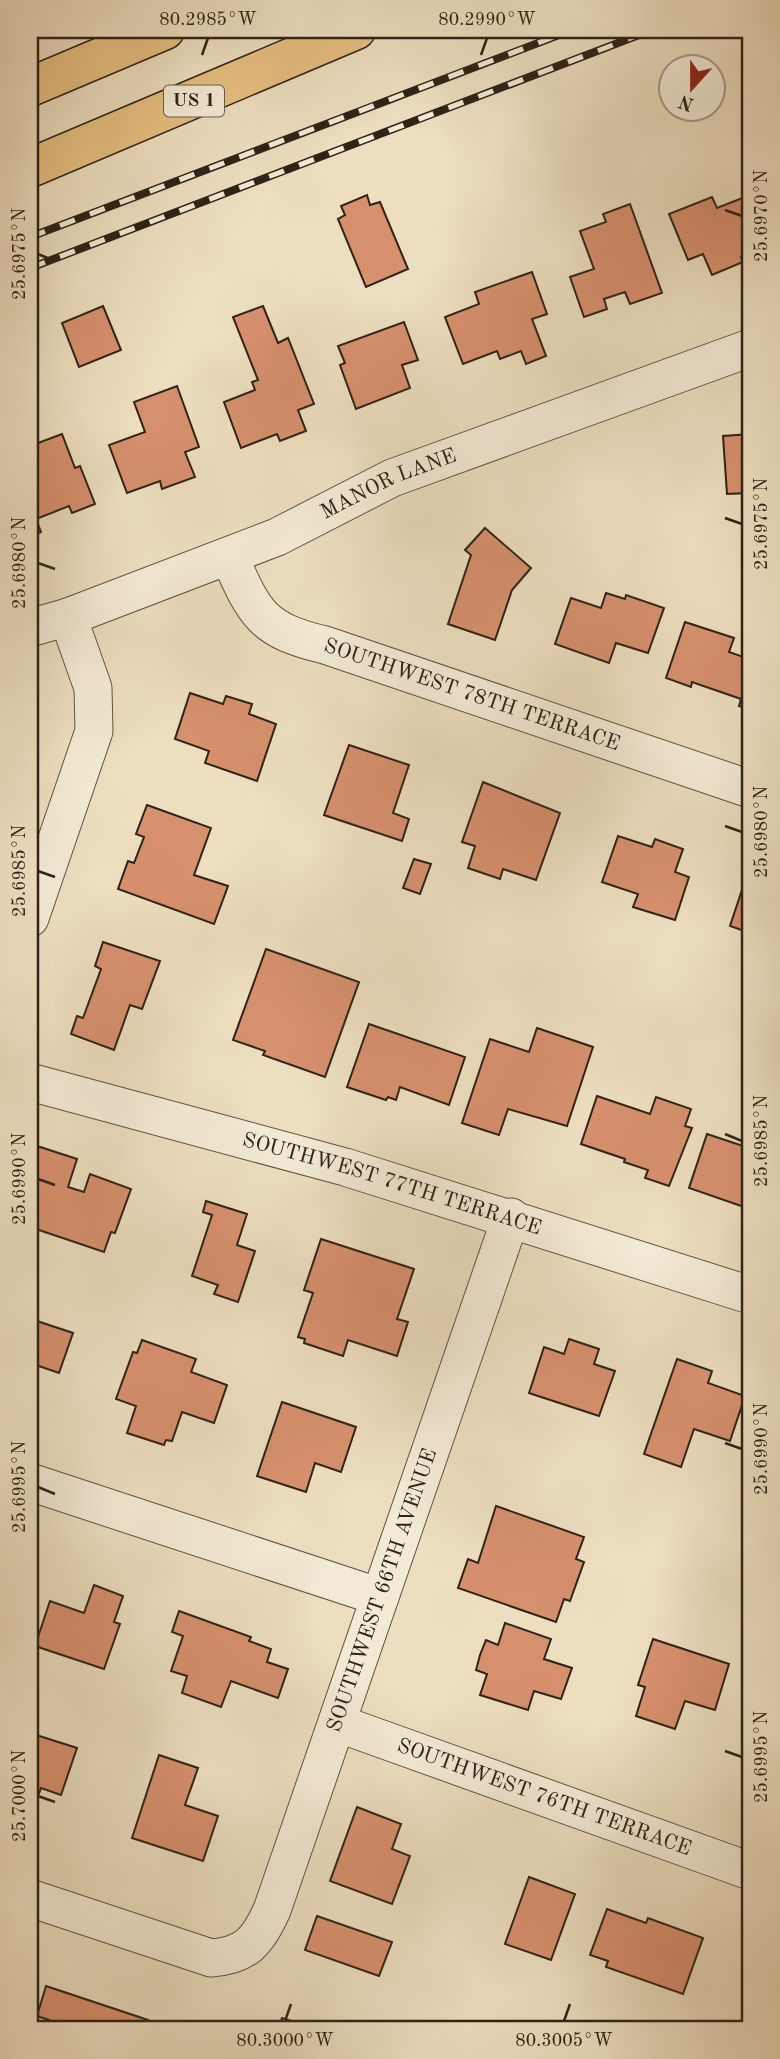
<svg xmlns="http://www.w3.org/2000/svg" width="780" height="2059" viewBox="0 0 780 2059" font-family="'Old Standard TT',serif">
  <rect width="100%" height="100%" fill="#ecdebf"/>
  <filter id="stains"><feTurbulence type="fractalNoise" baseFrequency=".00286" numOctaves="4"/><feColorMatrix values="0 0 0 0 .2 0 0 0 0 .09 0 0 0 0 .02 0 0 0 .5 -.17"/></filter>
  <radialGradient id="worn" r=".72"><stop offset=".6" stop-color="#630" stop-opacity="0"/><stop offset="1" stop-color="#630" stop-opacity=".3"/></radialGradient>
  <g fill="#d7906d" stroke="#2d2319" stroke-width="2">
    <polygon points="367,195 370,205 380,202 408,269 366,287 338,219 345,215 341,206"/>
    <polygon points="750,195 750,253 741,257 743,262 712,275 703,254 688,260 669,214 712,197 717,208"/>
    <polygon points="630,204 662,293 630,304 625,292 604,299 607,309 584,317 570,277 594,269 580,231 606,222 603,214"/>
    <polygon points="532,272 547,314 532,319 546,356 526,364 521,351 500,359 497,351 463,364 445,317 479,304 475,292"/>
    <polygon points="103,306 121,350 79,367 62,323"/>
    <polygon points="263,306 278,343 288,338 314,404 298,410 306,431 280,441 277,434 241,448 224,402 255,390 252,382 258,380 233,317"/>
    <polygon points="404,322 418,360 402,365 410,388 356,409 340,365 345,363 338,346"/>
    <polygon points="177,386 199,447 185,452 195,477 162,489 160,481 127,493 109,445 145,432 134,402"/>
    <polygon points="62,434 75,468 80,466 95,504 72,513 69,506 36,519 41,532 30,537 30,446"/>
    <polygon points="750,434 750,493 727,494 723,436"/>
    <polygon points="485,528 531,568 512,590 495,640 448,624 471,555 465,550"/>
    <polygon points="606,593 625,599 626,595 664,608 648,653 616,643 609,663 555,644 571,598 601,608"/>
    <polygon points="685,622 734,638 729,652 749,659 750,657 750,709 739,706 741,699 692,682 691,687 666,678"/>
    <polygon points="190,693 223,704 226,696 252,704 249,714 276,724 257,781 205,763 209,751 175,739"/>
    <polygon points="349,745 409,765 393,813 409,819 402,841 324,815"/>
    <polygon points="483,782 560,813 536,880 503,869 500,879 468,868 475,846 462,842"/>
    <polygon points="147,805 211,828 194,875 228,886 214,924 118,889 128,861 134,863 144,837 136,834"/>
    <polygon points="618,836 652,847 655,839 683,849 675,872 689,877 675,920 633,907 638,894 602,882"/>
    <polygon points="414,859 431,864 420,894 403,888"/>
    <polygon points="746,878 750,879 750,933 730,926"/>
    <polygon points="103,942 160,961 142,1009 130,1005 114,1050 71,1034 77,1016 83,1018 101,969 95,966"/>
    <polygon points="266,949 359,982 325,1077 263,1055 265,1051 233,1040"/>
    <polygon points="369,1024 465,1057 449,1105 400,1087 396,1100 388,1097 386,1100 347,1087"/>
    <polygon points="537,1028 593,1047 567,1126 508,1109 499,1135 462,1123 490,1039 529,1052"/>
    <polygon points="597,1096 650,1114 656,1097 691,1109 685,1126 692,1128 669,1186 645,1178 648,1170 624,1162 625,1159 581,1144"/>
    <polygon points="707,1134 746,1147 750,1134 750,1209 689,1188"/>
    <polygon points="31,1144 77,1159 68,1187 84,1192 90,1174 131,1189 115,1233 111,1232 104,1252 30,1227"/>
    <polygon points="206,1201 247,1214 237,1245 255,1251 238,1302 214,1294 218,1285 192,1276 212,1215 203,1212"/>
    <polygon points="321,1239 414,1269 397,1319 408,1322 397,1356 348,1340 343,1356 304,1343 305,1339 298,1337 313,1293 304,1290"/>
    <polygon points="30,1306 35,1307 31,1319 73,1333 59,1373 30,1363"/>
    <polygon points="569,1339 599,1349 594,1364 615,1371 599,1416 529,1393 544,1347 564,1354"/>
    <polygon points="142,1340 196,1359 191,1372 227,1385 214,1423 182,1412 172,1441 166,1440 164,1445 127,1433 136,1406 116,1399 133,1352 137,1353"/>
    <polygon points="677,1359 712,1371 708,1383 745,1396 730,1441 694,1429 681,1467 644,1454"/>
    <polygon points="282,1402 356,1427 341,1472 315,1463 306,1492 257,1476"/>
    <polygon points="496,1506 584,1537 576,1559 584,1562 570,1601 564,1599 556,1622 458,1588 468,1559 478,1563"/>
    <polygon points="94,1585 123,1596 114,1622 120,1624 104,1669 35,1646 50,1601 84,1613"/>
    <polygon points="179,1611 251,1637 249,1641 271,1649 267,1662 288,1669 278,1698 231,1681 221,1707 182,1693 187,1676 171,1671 183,1636 172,1632"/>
    <polygon points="505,1623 551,1639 544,1659 572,1668 561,1699 534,1691 528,1710 480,1695 487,1674 476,1670 480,1655 486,1640 498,1645"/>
    <polygon points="653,1639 729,1664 715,1710 685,1701 675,1729 636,1716 645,1687 638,1685"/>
    <polygon points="30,1733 77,1748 61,1795 41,1788 30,1818"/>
    <polygon points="159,1755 198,1768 185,1805 218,1816 203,1861 132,1838"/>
    <polygon points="357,1807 401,1824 392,1849 410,1856 392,1904 330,1881"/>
    <polygon points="529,1877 575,1894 551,1960 505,1944"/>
    <polygon points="607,1909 646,1923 648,1918 703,1938 683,1994 606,1967 608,1961 590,1955"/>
    <polygon points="317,1916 392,1942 379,1976 305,1950"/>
    <polygon points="46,1986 148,2020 145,2029 46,2029 49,2020 37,2016"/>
    <polygon points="282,2018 316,2029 278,2029"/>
  </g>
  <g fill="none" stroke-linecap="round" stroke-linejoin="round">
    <g stroke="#5d5242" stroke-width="39">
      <g id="street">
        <path id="s1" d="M229,556C255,614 261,630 325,645L750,789"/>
        <path id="s2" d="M30,628L68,617L277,537L392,478L750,348"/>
        <polyline points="30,918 94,731 93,688 68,617"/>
        <path id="s3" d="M30,1082L345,1167L750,1295"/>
        <polyline points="30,1482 380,1597"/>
        <path id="s4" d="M337,1723L750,1871"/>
        <path id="s5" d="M30,1898L211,1958C246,1956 258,1941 272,1910L511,1217"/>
      </g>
    </g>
    <g stroke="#2d2319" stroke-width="41">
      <g id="highway">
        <polyline points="30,87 165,30"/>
        <polyline points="30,168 356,30"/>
      </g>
    </g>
    <use href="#street" stroke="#f3ead5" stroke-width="37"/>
    <use href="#highway" stroke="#e6bf80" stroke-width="38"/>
    <g stroke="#2d2319" stroke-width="8">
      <g id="rail">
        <polyline points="30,237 572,30"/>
        <polyline points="30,268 652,30"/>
      </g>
    </g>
    <use href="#rail" stroke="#f3ead5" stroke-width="5" stroke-dasharray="16" stroke-linecap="butt"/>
  </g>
  <path fill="none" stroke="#2d2319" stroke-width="2.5" d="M202,55L208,38M481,55L487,38M725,210L742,216M38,254L55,261M725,518L742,524M38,563L55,569M725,826L742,832M38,871L55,877M725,1134L742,1141M38,1179L55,1185M725,1443L742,1449M38,1487L55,1494M725,1751L742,1757M38,1796L55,1802M285,2021L291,2004M564,2021L570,2004"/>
  <g text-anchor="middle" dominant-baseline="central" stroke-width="5" stroke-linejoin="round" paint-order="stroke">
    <rect fill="#f3ead5" stroke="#685f51" stroke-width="2" x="164" y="85.5" width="60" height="31" rx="5"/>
    <g font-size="19" font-weight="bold" fill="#2d2319">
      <text x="194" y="101">US 1</text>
    </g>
    <g font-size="21" fill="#2d2319" stroke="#f3ead5">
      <text stroke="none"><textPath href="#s2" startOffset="387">MANOR LANE</textPath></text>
      <text stroke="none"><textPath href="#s1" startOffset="294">SOUTHWEST 78TH TERRACE</textPath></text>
      <text stroke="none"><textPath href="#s3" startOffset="376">SOUTHWEST 77TH TERRACE</textPath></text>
      <text stroke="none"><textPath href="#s5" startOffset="612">SOUTHWEST 66TH AVENUE</textPath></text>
      <text stroke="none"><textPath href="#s4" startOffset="220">SOUTHWEST 76TH TERRACE</textPath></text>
    </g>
  </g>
  <rect width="780" height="2059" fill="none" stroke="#ecdebf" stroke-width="77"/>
  <g transform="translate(692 88) rotate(201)"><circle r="33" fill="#f3ead5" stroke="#a49a8a" stroke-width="2"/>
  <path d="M0-5L12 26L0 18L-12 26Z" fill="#8f2418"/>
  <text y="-10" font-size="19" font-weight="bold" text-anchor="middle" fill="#2d2319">N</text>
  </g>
  <rect x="38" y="38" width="704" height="1983" fill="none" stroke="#2d2319" stroke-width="2.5"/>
  <g font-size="18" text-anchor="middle" fill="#2d2319">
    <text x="208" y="25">80.2985°W</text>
    <text x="487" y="25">80.2990°W</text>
    <text transform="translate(761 216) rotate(-90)" y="6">25.6970°N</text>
    <text transform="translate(19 254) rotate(-90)" y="6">25.6975°N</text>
    <text transform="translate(761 524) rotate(-90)" y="6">25.6975°N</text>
    <text transform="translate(19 563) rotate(-90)" y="6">25.6980°N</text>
    <text transform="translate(761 832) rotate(-90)" y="6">25.6980°N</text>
    <text transform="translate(19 871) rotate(-90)" y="6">25.6985°N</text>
    <text transform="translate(761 1141) rotate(-90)" y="6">25.6985°N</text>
    <text transform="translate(19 1179) rotate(-90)" y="6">25.6990°N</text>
    <text transform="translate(761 1449) rotate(-90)" y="6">25.6990°N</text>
    <text transform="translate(19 1487) rotate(-90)" y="6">25.6995°N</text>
    <text transform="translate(761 1757) rotate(-90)" y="6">25.6995°N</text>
    <text transform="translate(19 1796) rotate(-90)" y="6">25.7000°N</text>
    <text x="285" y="2046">80.3000°W</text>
    <text x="564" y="2046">80.3005°W</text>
  </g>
  <rect width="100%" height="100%" filter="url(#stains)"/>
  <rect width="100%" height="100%" fill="url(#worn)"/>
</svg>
